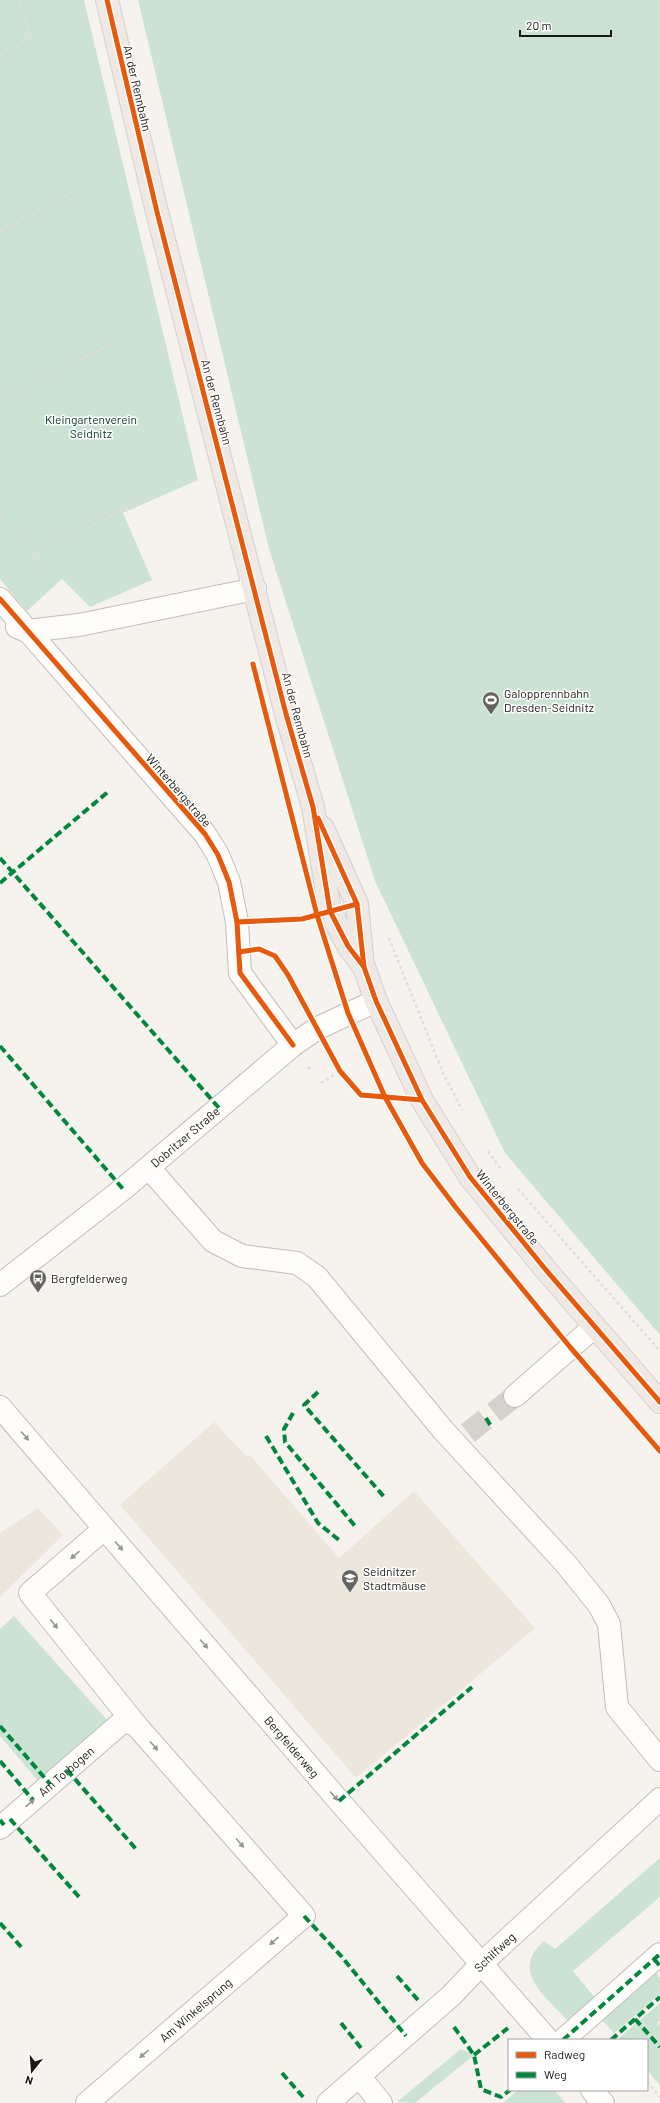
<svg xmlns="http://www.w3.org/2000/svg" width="660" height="2103" viewBox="0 0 660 2103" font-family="Barlow,sans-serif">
  <rect width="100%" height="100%" fill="#f6f3ee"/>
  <g fill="#ece6dc">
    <polygon points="211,1419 247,1457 250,1455 339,1558 414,1491 535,1628 356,1778 120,1505 214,1422"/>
    <polygon points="38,1508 63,1535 0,1597 0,1533"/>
  </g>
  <g fill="#cce3d4">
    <polygon points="0,0 84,0 198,480 123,513 152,580 90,607 62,579 27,611 0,579"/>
    <polygon points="138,0 660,0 660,1335 505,1153 375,881 269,549"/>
    <polygon points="14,1616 108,1721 39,1782 0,1736 0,1629"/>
    <path d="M660,1858V1897L573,1971L595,1998L569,2022C547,1997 509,1972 544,1941L555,1949Z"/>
    <polygon points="656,1973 660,1978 660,1994 614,2033 602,2020"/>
    <polygon points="660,2003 660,2020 658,2022 660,2025 660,2085 647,2070 647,2040 621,2040 619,2038"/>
    <polygon points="461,2049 474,2055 415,2103 397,2102"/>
    <polygon points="518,2090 554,2090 566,2103 503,2103"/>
  </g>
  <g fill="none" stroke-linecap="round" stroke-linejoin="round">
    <polyline stroke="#d5d2cd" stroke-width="22" stroke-dasharray="22 11" stroke-linecap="butt" points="468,1433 515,1396"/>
    <g stroke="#c0beba" stroke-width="24">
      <g id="minor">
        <polyline points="0,599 205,834 218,855 229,882 237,922 240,973 293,1045"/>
        <polyline points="17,627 27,631 79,625 255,589"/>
        <polyline points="149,1168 213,1241 242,1256 297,1263 317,1277 443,1430 566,1564 599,1605 609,1624 617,1707 660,1760"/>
        <path id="s1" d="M0,1285L123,1189L293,1045L318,1028L376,1001"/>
        <polyline points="515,1396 594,1327"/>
        <path id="s2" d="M0,1407L339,1801L548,2040"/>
        <path id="s3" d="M0,1828L120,1724L126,1722L135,1724"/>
        <polyline points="563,2040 660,1954"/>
        <polyline points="359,2076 381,2103"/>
        <polyline points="592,2090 603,2103"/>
        <path id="s4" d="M87,2103L304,1916L135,1724L30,1593L104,1529"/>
        <path id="s5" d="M328,2103L452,1995L482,1963L660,1799"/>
      </g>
    </g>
    <g stroke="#d2d1ce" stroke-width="24">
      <g id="major">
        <polyline points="107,0 157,212 286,714 313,807 330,911 348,946 364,967 376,1001 422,1100 470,1177 546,1270 660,1402"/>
        <polyline points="323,828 357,904 363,966"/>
      </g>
    </g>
    <g stroke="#dfdedc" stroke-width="2.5" stroke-dasharray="3 3" stroke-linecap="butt">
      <polyline points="0,54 31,37 19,0"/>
      <polyline points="0,231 76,190"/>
      <polyline points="0,402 117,341"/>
      <polyline points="0,514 52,575"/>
      <polyline points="33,553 164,491"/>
      <polyline points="389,938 443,1073 462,1110"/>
      <polyline points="308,1067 312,1072"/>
      <polyline points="321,1083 340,1071"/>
      <polyline points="488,1151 500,1168"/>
      <polyline points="518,1189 660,1351"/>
      <polyline points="647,2082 660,2097"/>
    </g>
    <use href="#minor" stroke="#fefdfc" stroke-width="22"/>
    <use href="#major" stroke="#f0e8e5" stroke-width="22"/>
    <g stroke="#00873e" stroke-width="4" stroke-dasharray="8 4" stroke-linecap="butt">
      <polyline points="0,858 219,1108"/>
      <polyline points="0,883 109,791"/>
      <polyline points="0,1046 123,1189"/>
      <polyline points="318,1392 304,1405 386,1499"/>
      <polyline points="293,1413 284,1429 285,1442 355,1526"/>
      <polyline points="486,1418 492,1428"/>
      <polyline points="266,1436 318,1523 339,1540"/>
      <polyline points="0,1726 50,1784"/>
      <polyline points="0,1761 33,1800"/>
      <polyline points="67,1770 136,1849"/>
      <polyline points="339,1801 472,1687"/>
      <polyline points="10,1819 80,1898"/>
      <polyline points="0,1820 4,1825"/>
      <polyline points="304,1916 342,1957 406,2036"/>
      <polyline points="0,1923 22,1948"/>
      <polyline points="654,1959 660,1966"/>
      <polyline points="397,1976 418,2000"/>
      <polyline points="635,2019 660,2047"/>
      <polyline points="341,2023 361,2048"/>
      <polyline points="454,2027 474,2055 481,2089 501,2097 510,2090"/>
      <polyline points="563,2040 660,1954"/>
      <polyline points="611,2040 660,1997"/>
      <polyline points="474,2055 508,2028"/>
      <polyline points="282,2073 304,2098"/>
    </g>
    <g stroke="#fff" stroke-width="8">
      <g id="cycleway">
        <polyline points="107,0 157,212 286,714 313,807 330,911 348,946 364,967 376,1001 422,1100 470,1177 546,1270 660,1402"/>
        <polyline points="0,599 205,834 218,855 229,882 237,922 240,973 293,1045"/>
        <polyline points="253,664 317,915 348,1013 385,1097 422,1163 457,1209 570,1347 660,1451"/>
        <polyline points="318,818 357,904 364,967"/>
        <polyline points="237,922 302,919 357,904"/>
        <polyline points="239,952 259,949 275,956 288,975 340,1071 361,1095 422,1100"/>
      </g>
    </g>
    <use href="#cycleway" stroke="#e8590c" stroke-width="5"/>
  </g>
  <defs><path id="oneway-solid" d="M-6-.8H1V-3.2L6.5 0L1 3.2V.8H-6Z"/></defs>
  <g fill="#969693">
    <use href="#oneway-solid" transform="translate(25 1436) rotate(49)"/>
    <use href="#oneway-solid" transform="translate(119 1546) rotate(49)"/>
    <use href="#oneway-solid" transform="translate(75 1555) rotate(139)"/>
    <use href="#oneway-solid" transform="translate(54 1624) rotate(51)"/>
    <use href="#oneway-solid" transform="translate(204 1644) rotate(49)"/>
    <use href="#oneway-solid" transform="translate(154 1746) rotate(49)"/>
    <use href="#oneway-solid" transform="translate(334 1796) rotate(49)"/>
    <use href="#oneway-solid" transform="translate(30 1803) rotate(-41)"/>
    <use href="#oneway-solid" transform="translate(240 1843) rotate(49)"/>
    <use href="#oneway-solid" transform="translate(274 1941) rotate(139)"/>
    <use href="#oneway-solid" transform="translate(144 2054) rotate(139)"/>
  </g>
  <defs>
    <g id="stadium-pin" transform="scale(0.9)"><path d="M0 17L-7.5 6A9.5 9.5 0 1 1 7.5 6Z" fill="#666460" stroke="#fff"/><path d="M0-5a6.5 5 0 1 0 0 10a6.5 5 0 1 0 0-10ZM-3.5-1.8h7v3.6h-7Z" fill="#fff"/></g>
    <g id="bus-pin" transform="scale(0.9)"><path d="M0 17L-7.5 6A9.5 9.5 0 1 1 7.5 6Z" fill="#666460" stroke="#fff"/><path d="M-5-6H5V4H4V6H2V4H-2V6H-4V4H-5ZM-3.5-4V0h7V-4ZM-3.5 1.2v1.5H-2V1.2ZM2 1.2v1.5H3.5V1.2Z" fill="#fff"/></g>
    <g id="school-pin" transform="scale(0.9)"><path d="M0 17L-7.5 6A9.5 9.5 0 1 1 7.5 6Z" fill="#666460" stroke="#fff"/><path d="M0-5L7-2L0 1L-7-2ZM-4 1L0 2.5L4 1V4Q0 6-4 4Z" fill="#fff"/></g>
  </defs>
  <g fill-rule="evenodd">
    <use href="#stadium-pin" x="491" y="700"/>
    <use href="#bus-pin" x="38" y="1278"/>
    <use href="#school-pin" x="350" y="1578"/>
  </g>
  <g text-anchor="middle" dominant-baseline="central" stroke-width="3" stroke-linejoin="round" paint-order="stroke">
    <g font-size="12" fill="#181713" stroke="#fff">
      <text transform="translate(138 88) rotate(77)">An der Rennbahn</text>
      <text transform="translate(217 402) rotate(75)">An der Rennbahn</text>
      <text transform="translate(298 715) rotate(75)">An der Rennbahn</text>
      <text transform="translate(179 790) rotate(49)">Winterbergstraße</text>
      <text stroke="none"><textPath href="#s1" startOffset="237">Dobritzer Straße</textPath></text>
      <text transform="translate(508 1207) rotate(51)">Winterbergstraße</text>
      <text stroke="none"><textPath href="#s2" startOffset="448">Bergfelderweg</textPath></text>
      <text stroke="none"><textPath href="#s3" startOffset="87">Am Torbogen</textPath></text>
      <text stroke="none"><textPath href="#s5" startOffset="225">Schilfweg</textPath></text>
      <text stroke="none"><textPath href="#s4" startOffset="143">Am Winkelsprung</textPath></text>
    </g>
    <g font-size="12" fill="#003321" stroke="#fff">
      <text x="91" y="419">Kleingartenverein<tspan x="91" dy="14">Seidnitz</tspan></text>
    </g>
    <g font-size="12" fill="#181713" stroke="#fff" text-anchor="start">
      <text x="504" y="693">Galopprennbahn<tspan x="504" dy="14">Dresden-Seidnitz</tspan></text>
      <text x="51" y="1278">Bergfelderweg</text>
      <text x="363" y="1571">Seidnitzer<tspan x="363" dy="14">Stadtmäuse</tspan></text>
    </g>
  </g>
  <rect x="508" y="2039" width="140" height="52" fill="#ffffff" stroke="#a3a2a1"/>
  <rect x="516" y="2052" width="20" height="6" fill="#e8590c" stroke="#a3a2a1"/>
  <text x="544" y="2059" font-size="12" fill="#181713">Radweg</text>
  <rect x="516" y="2072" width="20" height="6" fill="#00873e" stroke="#a3a2a1"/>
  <text x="544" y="2079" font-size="12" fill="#181713">Weg</text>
  <g transform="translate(32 2071) rotate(197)" stroke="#ffffff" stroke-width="3" paint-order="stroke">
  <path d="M0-3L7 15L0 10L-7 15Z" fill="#181713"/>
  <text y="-6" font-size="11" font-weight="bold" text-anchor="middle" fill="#181713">N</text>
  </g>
  <path d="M520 30v6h91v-6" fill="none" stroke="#181713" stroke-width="2"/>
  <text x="526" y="30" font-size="12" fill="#181713" stroke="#ffffff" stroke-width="3" paint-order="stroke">20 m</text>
</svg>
